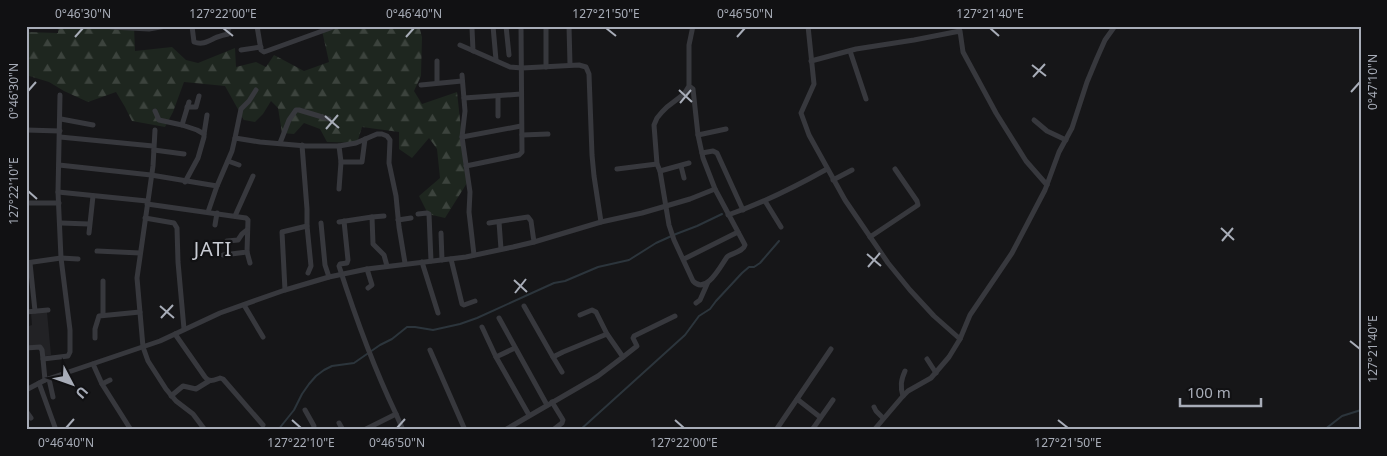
<svg xmlns="http://www.w3.org/2000/svg" width="1387" height="456" viewBox="0 0 1387 456" font-family="'Noto Sans',sans-serif">
  <defs>
    <pattern id="forest-firs" width="22" height="20" patternUnits="userSpaceOnUse" patternTransform="scale(1.25)"><rect width="22" height="20" fill="#1e261f"/><path d="M5 1l3.5 6h-7zM16 11l3.5 6h-7z" fill="#3c433d"/></pattern>
  </defs>
  <rect width="100%" height="100%" fill="#161618"/>
  <polygon fill="#222225" points="47,312 51,355 41,357 41,346 29,346 29,326 32,325 31,313"/>
  <polygon fill="url(#forest-firs)" points="58,26 134,26 135,51 172,47 186,60 198,63 235,48 236,67 256,62 266,67 274,55 304,71 329,62 321,26 419,26 422,37 421,76 414,91 422,104 457,92 467,183 445,218 428,214 419,196 440,178 437,149 429,138 412,158 399,149 399,132 362,127 357,143 327,142 320,129 304,123 294,134 282,133 278,108 271,101 263,114 255,122 244,120 225,86 184,82 173,112 165,127 132,121 125,107 116,92 88,102 64,91 49,82 26,75 26,32 58,33"/>
  <g fill="none" stroke-linecap="round" stroke-linejoin="round">
    <g stroke="#2c353c" stroke-width="2">
      <polyline points="278,430 294,410 302,394 309,384 316,376 324,370 332,366 354,363 380,345 392,339 407,327 415,327 433,330 460,324 477,318 554,283 565,281 598,267 629,260 656,243 676,234 697,226 722,214"/>
      <polyline points="580,430 685,335 699,316 710,309 716,301 742,273 749,267 754,267 760,263 779,241"/>
      <polyline points="1324,430 1342,416 1361,410"/>
    </g>
    <g stroke="#37383d" stroke-width="5">
      <path d="M192,26L194,42C202,45 207,42 215,38C219,36 224,35 228,34V29L231,26"/>
      <polyline points="257,26 261,50 264,52 336,26"/>
      <polyline points="493,26 496,60"/>
      <polyline points="506,26 509,55"/>
      <polyline points="569,26 570,65"/>
      <polyline points="808,26 814,84 801,113 809,135 845,200 888,263 910,290 934,316 960,339"/>
      <polyline points="111,27 149,29 166,26"/>
      <polyline points="472,28 473,51"/>
      <polyline points="460,45 510,67 522,68 579,65 586,67 589,74 592,155 594,176 601,222"/>
      <polyline points="241,50 261,47"/>
      <polyline points="850,51 866,99"/>
      <polyline points="437,61 437,82"/>
      <polyline points="811,61 856,49 914,40 960,31 963,52 996,113 1026,161 1047,185"/>
      <polyline points="546,67 546,26"/>
      <polyline points="462,75 465,111 462,137 470,192 469,212 474,255"/>
      <polyline points="421,85 462,81"/>
      <path d="M689,86L693,89L698,135L703,158L715,189L745,245C743,252 732,253 727,257C720,267 706,295 693,281L674,240L669,225L660,171L657,164L654,125L657,118L662,112L667,107L684,94L689,86V45L693,26"/>
      <polyline points="464,98 521,94"/>
      <polyline points="187,107 196,107 199,96"/>
      <polyline points="155,111 159,120 182,125"/>
      <polyline points="498,116 498,96"/>
      <polyline points="61,119 93,125"/>
      <polyline points="1034,120 1047,131 1066,140"/>
      <polyline points="26,130 60,131"/>
      <polyline points="155,130 153,166 137,278 143,347 148,361 166,389 176,401 193,414 205,430"/>
      <polyline points="204,134 207,115"/>
      <polyline points="522,135 548,134"/>
      <polyline points="698,135 726,129"/>
      <polyline points="60,137 153,146"/>
      <polyline points="462,137 521,126"/>
      <polyline points="235,138 241,109 249,101 256,90"/>
      <polyline points="280,143 289,120 296,110 299,110 329,119"/>
      <polyline points="302,145 307,209 307,226 311,266 308,273"/>
      <polyline points="339,146 341,162"/>
      <polyline points="154,150 184,154"/>
      <polyline points="702,153 713,151 717,153 743,210"/>
      <polyline points="228,161 239,165"/>
      <polyline points="59,165 151,175 217,186"/>
      <polyline points="466,166 519,155 522,152 521,26"/>
      <polyline points="681,166 684,178"/>
      <polyline points="617,169 657,164"/>
      <polyline points="660,171 689,163"/>
      <polyline points="833,180 852,170"/>
      <polyline points="185,182 198,158 204,137 204,134 197,130 182,125 189,102"/>
      <polyline points="339,189 341,162 362,162 365,139"/>
      <polyline points="58,192 147,201"/>
      <polyline points="765,201 781,227"/>
      <polyline points="26,203 59,203"/>
      <polyline points="147,204 246,218 248,220 247,252 223,255"/>
      <polyline points="208,212 217,186 232,151 235,138 260,142 306,146 339,146 356,143 377,134 382,134 387,136 390,140 389,163 396,196 399,227 405,263"/>
      <polyline points="418,214 427,213 429,214 431,261"/>
      <path d="M728,215C763,203 795,187 827,169"/>
      <polyline points="235,216 253,176"/>
      <polyline points="372,217 384,216"/>
      <polyline points="145,218 174,223 177,228 178,262 184,329"/>
      <polyline points="398,220 411,218"/>
      <path d="M344,221L348,260L347,263L340,264L339,266C355,316 373,366 396,414"/>
      <polyline points="339,222 372,217 373,244 384,255 387,266"/>
      <polyline points="499,222 501,249"/>
      <polyline points="61,223 89,224"/>
      <polyline points="321,223 325,265 329,277"/>
      <polyline points="489,223 528,217 531,221 534,242"/>
      <polyline points="215,225 217,213"/>
      <polyline points="89,233 93,196"/>
      <polyline points="441,233 442,260"/>
      <polyline points="870,237 918,205 917,201 895,169"/>
      <polyline points="227,241 238,240 242,234 247,230"/>
      <polyline points="97,251 140,253"/>
      <polyline points="247,252 250,263"/>
      <polyline points="451,259 462,304 464,305 475,301"/>
      <polyline points="684,259 738,232"/>
      <polyline points="422,262 438,313"/>
      <polyline points="26,263 61,258 78,259"/>
      <polyline points="30,263 35,311"/>
      <polyline points="367,269 372,285 368,288"/>
      <polyline points="103,281 103,315"/>
      <polyline points="285,290 282,232 307,226"/>
      <polyline points="696,303 700,300 708,282"/>
      <polyline points="244,305 263,337"/>
      <polyline points="26,312 48,310"/>
      <polyline points="580,315 592,310 596,312 607,334"/>
      <polyline points="499,318 547,405"/>
      <polyline points="482,327 496,357 529,415"/>
      <path d="M175,334L205,377C210,383 214,380 220,378L223,379L263,425"/>
      <polyline points="95,338 95,329 99,316 140,312"/>
      <polyline points="26,348 40,347 42,350 43,359"/>
      <polyline points="430,350 465,430"/>
      <polyline points="496,357 515,348"/>
      <polyline points="553,357 562,372"/>
      <polyline points="623,357 637,346 633,338 634,336 675,316"/>
      <polyline points="927,359 936,373"/>
      <polyline points="93,364 102,384 131,430"/>
      <polyline points="49,379 53,397"/>
      <polyline points="45,380 43,359 68,356 70,352 70,330 61,258 58,192 60,95"/>
      <polyline points="39,383 56,430"/>
      <polyline points="102,384 110,380"/>
      <polyline points="26,390 45,380 160,341 220,313 285,290 329,277 367,269 466,257 513,247 534,242 601,222 642,213 690,199 715,189"/>
      <polyline points="171,396 183,386 196,389 209,381"/>
      <path d="M903,396C900,386 901,380 905,371"/>
      <polyline points="797,399 820,417"/>
      <polyline points="552,402 563,420 562,423 553,430"/>
      <polyline points="874,407 876,411 883,418"/>
      <polyline points="305,410 314,426 313,430"/>
      <polyline points="26,411 31,418"/>
      <polyline points="339,423 343,430"/>
      <polyline points="146,430 149,430"/>
      <polyline points="364,430 396,414 403,430"/>
      <polyline points="505,430 598,376 623,357 607,334 563,352 553,357 524,306"/>
      <polyline points="776,430 831,349"/>
      <polyline points="812,430 833,400"/>
      <polyline points="874,430 903,396 908,391 931,378 949,357 960,339 970,315 1012,253 1045,190 1059,152 1072,128 1087,82 1097,58 1105,40 1115,26"/>
    </g>
  </g>
  <path fill="none" stroke="#a8adb8" stroke-width="2" d="M223,28L233,36M606,28L616,36M990,28L999,36M75,37L83,28M406,37L414,28M737,37L745,28M1032,65L1046,76M1033,77L1045,64M679,90L692,102M28,91L36,82M1351,92L1360,82M680,103L691,90M325,116L339,128M326,129L338,115M28,191L37,199M1221,228L1234,240M1222,241L1233,228M867,254L881,266M868,267L880,253M514,280L527,292M515,293L526,279M160,306L174,318M161,318L173,305M1350,341L1360,349M292,420L301,428M675,420L684,428M1058,420L1068,428M66,428L74,419M397,428L405,419"/>
  <g text-anchor="middle" dominant-baseline="central" stroke-width="4.5" stroke-linejoin="round" paint-order="stroke">
    <g font-size="20" letter-spacing="1" fill="#c9ccd4" stroke="#111113">
      <text x="213" y="248">JATI</text>
    </g>
  </g>
  <rect width="1387" height="456" fill="none" stroke="#111113" stroke-width="55"/>
  <g transform="translate(72 384) rotate(131)" stroke="#111113" stroke-width="4" paint-order="stroke">
  <path d="M0-4L9 19L0 12L-9 19Z" fill="#a8adb8"/>
  <text y="-8" font-size="14" font-weight="bold" text-anchor="middle" fill="#a8adb8">U</text>
  </g>
  <path d="M1180 398v8h81v-8" fill="none" stroke="#a8adb8" stroke-width="2.5"/>
  <text x="1187" y="398" font-size="15" fill="#a8adb8" stroke="#111113" stroke-width="4" paint-order="stroke">100 m</text>
  <rect x="28" y="28" width="1332" height="400" fill="none" stroke="#a8adb8" stroke-width="2"/>
  <g font-size="12" text-anchor="middle" fill="#a8adb8">
    <text x="83" y="18">0°46'30"N</text>
    <text x="223" y="18">127°22'00"E</text>
    <text x="414" y="18">0°46'40"N</text>
    <text x="606" y="18">127°21'50"E</text>
    <text x="745" y="18">0°46'50"N</text>
    <text x="990" y="18">127°21'40"E</text>
    <text transform="translate(1373 82) rotate(-90)" y="4">0°47'10"N</text>
    <text transform="translate(14 91) rotate(-90)" y="4">0°46'30"N</text>
    <text transform="translate(14 191) rotate(-90)" y="4">127°22'10"E</text>
    <text transform="translate(1373 349) rotate(-90)" y="4">127°21'40"E</text>
    <text x="66" y="447">0°46'40"N</text>
    <text x="301" y="447">127°22'10"E</text>
    <text x="397" y="447">0°46'50"N</text>
    <text x="684" y="447">127°22'00"E</text>
    <text x="1068" y="447">127°21'50"E</text>
  </g>
</svg>
